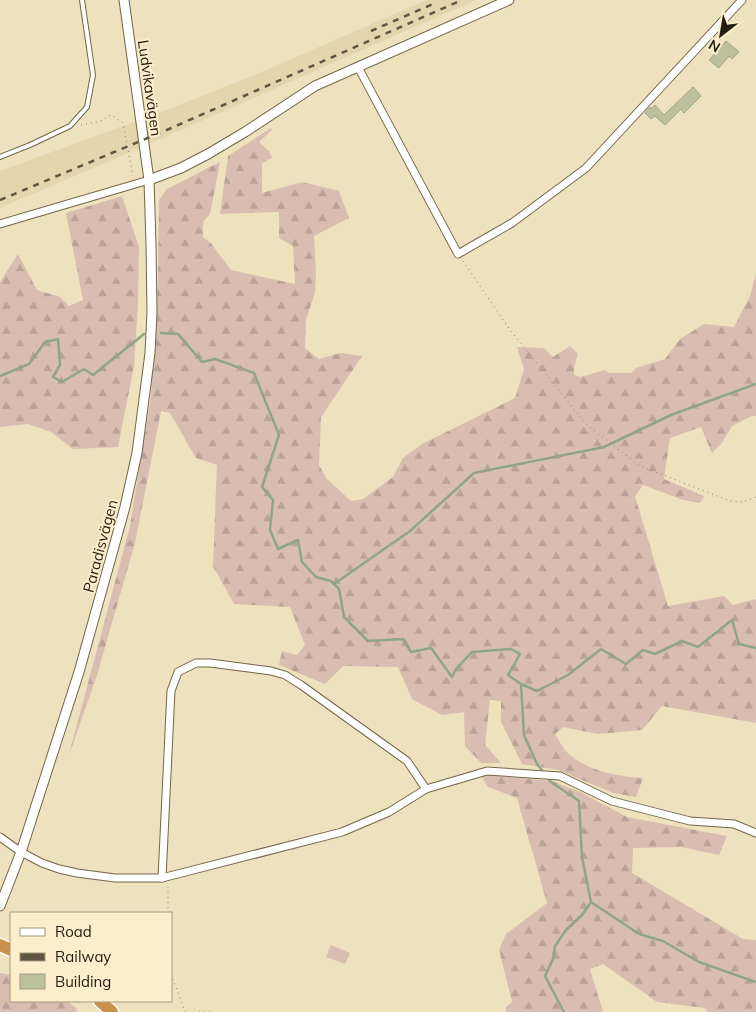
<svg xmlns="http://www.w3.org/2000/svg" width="756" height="1012" viewBox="0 0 756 1012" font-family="Mulish,sans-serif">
  <defs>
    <pattern id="forest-firs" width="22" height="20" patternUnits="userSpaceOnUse" patternTransform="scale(1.25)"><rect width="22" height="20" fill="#d9bdb1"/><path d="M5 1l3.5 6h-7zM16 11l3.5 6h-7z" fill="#baa297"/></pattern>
  </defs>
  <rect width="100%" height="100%" fill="#eee1be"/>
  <polygon fill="#e5d5ac" points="427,0 476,0 172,134 0,208 0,171 164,111 259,73"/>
  <polygon fill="#d9bdb1" points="331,945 350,953 345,964 326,957"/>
  <g fill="url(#forest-firs)">
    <path d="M271,128L272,130L259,142L269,151L272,158L262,163V193L302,182L339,191L349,218L314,236L316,273L315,292L306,320L305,348L319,359L340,353L362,356L321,417L319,465L326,478L351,501L363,499L393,477L403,458L422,444L515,398L524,369L517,347L544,348L553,357L570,346L578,354L574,367V375L580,377L605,370L609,373H631L636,368L665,359L680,339L704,324L734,327L750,296L756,273V416H752L732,426L722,443L712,453L701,427L670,438L664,479L704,496L700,503L683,500L643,485L635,496L668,606L724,596L733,605L756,599V723L662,706L642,730L598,734L563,727L555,734C559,740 563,749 569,754C590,772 616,776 643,778L636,797L613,793L558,770L522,764L501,722V701L490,700L485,745L501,763H481L465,746L464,712L442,715L412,699L398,667L343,666L325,684L279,665L282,651L297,655L305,645L290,607L234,604L213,566L217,465L196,458L170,413L161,411L135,543L97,675L68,758L130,526L151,396L158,282L159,200L167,189L220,162L210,214L203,222V237L210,242L231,270L295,284L293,246L279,238V212L220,214L228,156Z"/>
    <polygon points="122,196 139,247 138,305 134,366 118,447 73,449 51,432 28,424 0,427 0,282 18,254 37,290 60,297 69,306 83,300 66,213"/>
    <polygon points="480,774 552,781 580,792 627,817 727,836 719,855 681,847 633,848 632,873 743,939 756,940 756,1012 708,1012 704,1008 657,1002 603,964 590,969 603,1012 506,1012 506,1007 512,1002 499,950 506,934 547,903 517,798 488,787"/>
    <polygon points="0,973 11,975 11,1001 67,1001 76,1008 77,1012 0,1012"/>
  </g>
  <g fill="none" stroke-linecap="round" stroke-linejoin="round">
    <g stroke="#92a488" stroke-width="2.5">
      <polyline points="161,333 178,334 202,362 215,359 254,373 279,435 262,487 273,500 270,530 278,549 298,540 302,562 316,577 331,581 339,589 344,617 368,641 403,639 411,652 431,648 452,677 456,669 472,652 511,649 520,654 508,675 521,684 537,691 568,675 601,649 626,664 643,650 655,654 682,641 698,647 732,620 739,644 756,648"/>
      <polyline points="0,376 29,364 45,342 58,339 60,365 53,377 62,382 84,369 93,375 144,334"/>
      <polyline points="334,584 410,531 474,473 604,447 671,415 756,384"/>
      <polyline points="521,684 524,735 537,764 551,782 579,801 582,857 591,902 639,934 663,941 699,962 756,982"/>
      <polyline points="564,1012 545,976 553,959 555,946 566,930 582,915 591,902"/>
    </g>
  </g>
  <g fill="#bdc09d" stroke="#a3a683">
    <polygon points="726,41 739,52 732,59 729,56 719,68 709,60"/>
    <polygon points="693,87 701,96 684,113 681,109 665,125 655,116 651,119 645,113 650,107 651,109 655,105 664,115"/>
  </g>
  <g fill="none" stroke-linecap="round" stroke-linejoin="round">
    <g stroke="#726646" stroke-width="6">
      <polyline id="service" points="0,157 30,145 70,126 87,107 93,75 82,0"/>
    </g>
    <g stroke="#726646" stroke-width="9">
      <g id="minor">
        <polyline points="358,67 458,254 512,223 586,168 742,0"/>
        <polyline points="0,224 149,180"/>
        <polyline points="0,837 21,852 42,863 59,869 77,873 115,878 162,878 342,832 389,812 426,789 487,771 560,776 612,801 690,821 734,824 756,833"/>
        <polyline points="162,878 171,691 178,672 196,663 210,663 271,671 285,675 301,685 407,761 426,789"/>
      </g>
    </g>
    <g stroke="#726646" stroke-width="11">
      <g id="tertiary">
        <polyline points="149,180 181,168 208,154 245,132 315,86 509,0"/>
        <polyline points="0,906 21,852 79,672 125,507 137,453 150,353 152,312 151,244 149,180 124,0"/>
      </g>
    </g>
    <g stroke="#fff" stroke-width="15">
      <g id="trunk">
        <polyline points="0,945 11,950"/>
        <polyline points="100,1001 112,1012"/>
      </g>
    </g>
    <g stroke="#898068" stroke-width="1" stroke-dasharray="1 4" stroke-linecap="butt">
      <polyline points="81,125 101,121 111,115 123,123 133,176"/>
      <polyline points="463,261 510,330 587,425 640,466 730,501 742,502 756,497"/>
      <polyline points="168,913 168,886"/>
      <polyline points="171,974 185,1012"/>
      <polyline points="199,1012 213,1012"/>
    </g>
    <use href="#service" stroke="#fff" stroke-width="4"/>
    <use href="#minor" stroke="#fff" stroke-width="7"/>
    <use href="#tertiary" stroke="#fff" stroke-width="9"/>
    <use href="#trunk" stroke="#c8924c" stroke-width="12"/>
    <g stroke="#5e5643" stroke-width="2.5" stroke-dasharray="6 6" stroke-linecap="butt">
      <polyline points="371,31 433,4"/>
      <polyline points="0,200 169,129 462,0"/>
    </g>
  </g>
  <g text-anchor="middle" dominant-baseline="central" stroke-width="4" stroke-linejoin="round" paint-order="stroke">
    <g font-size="15" fill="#211c0f" stroke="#fceecb">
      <text transform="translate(150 88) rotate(82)">Ludvikavägen</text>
      <text transform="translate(100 546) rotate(-75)">Paradisvägen</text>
    </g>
  </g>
  <rect x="10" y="912" width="162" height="90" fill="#fceecb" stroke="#a49a80"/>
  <rect x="20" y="928" width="25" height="8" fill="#ffffff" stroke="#a49a80"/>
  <text x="55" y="937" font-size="15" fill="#211c0f">Road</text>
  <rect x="20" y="953" width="25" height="8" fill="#5e5643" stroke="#a49a80"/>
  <text x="55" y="962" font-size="15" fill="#211c0f">Railway</text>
  <rect x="20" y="974" width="25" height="15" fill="#bdc09d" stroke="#a49a80"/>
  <text x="55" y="987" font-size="15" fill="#211c0f">Building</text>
  <g transform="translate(721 35) rotate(211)" stroke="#fceecb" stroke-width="4" paint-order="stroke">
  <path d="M0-4L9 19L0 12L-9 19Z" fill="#211c0f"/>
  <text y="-8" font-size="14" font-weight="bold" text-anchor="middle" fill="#211c0f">N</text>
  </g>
</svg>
